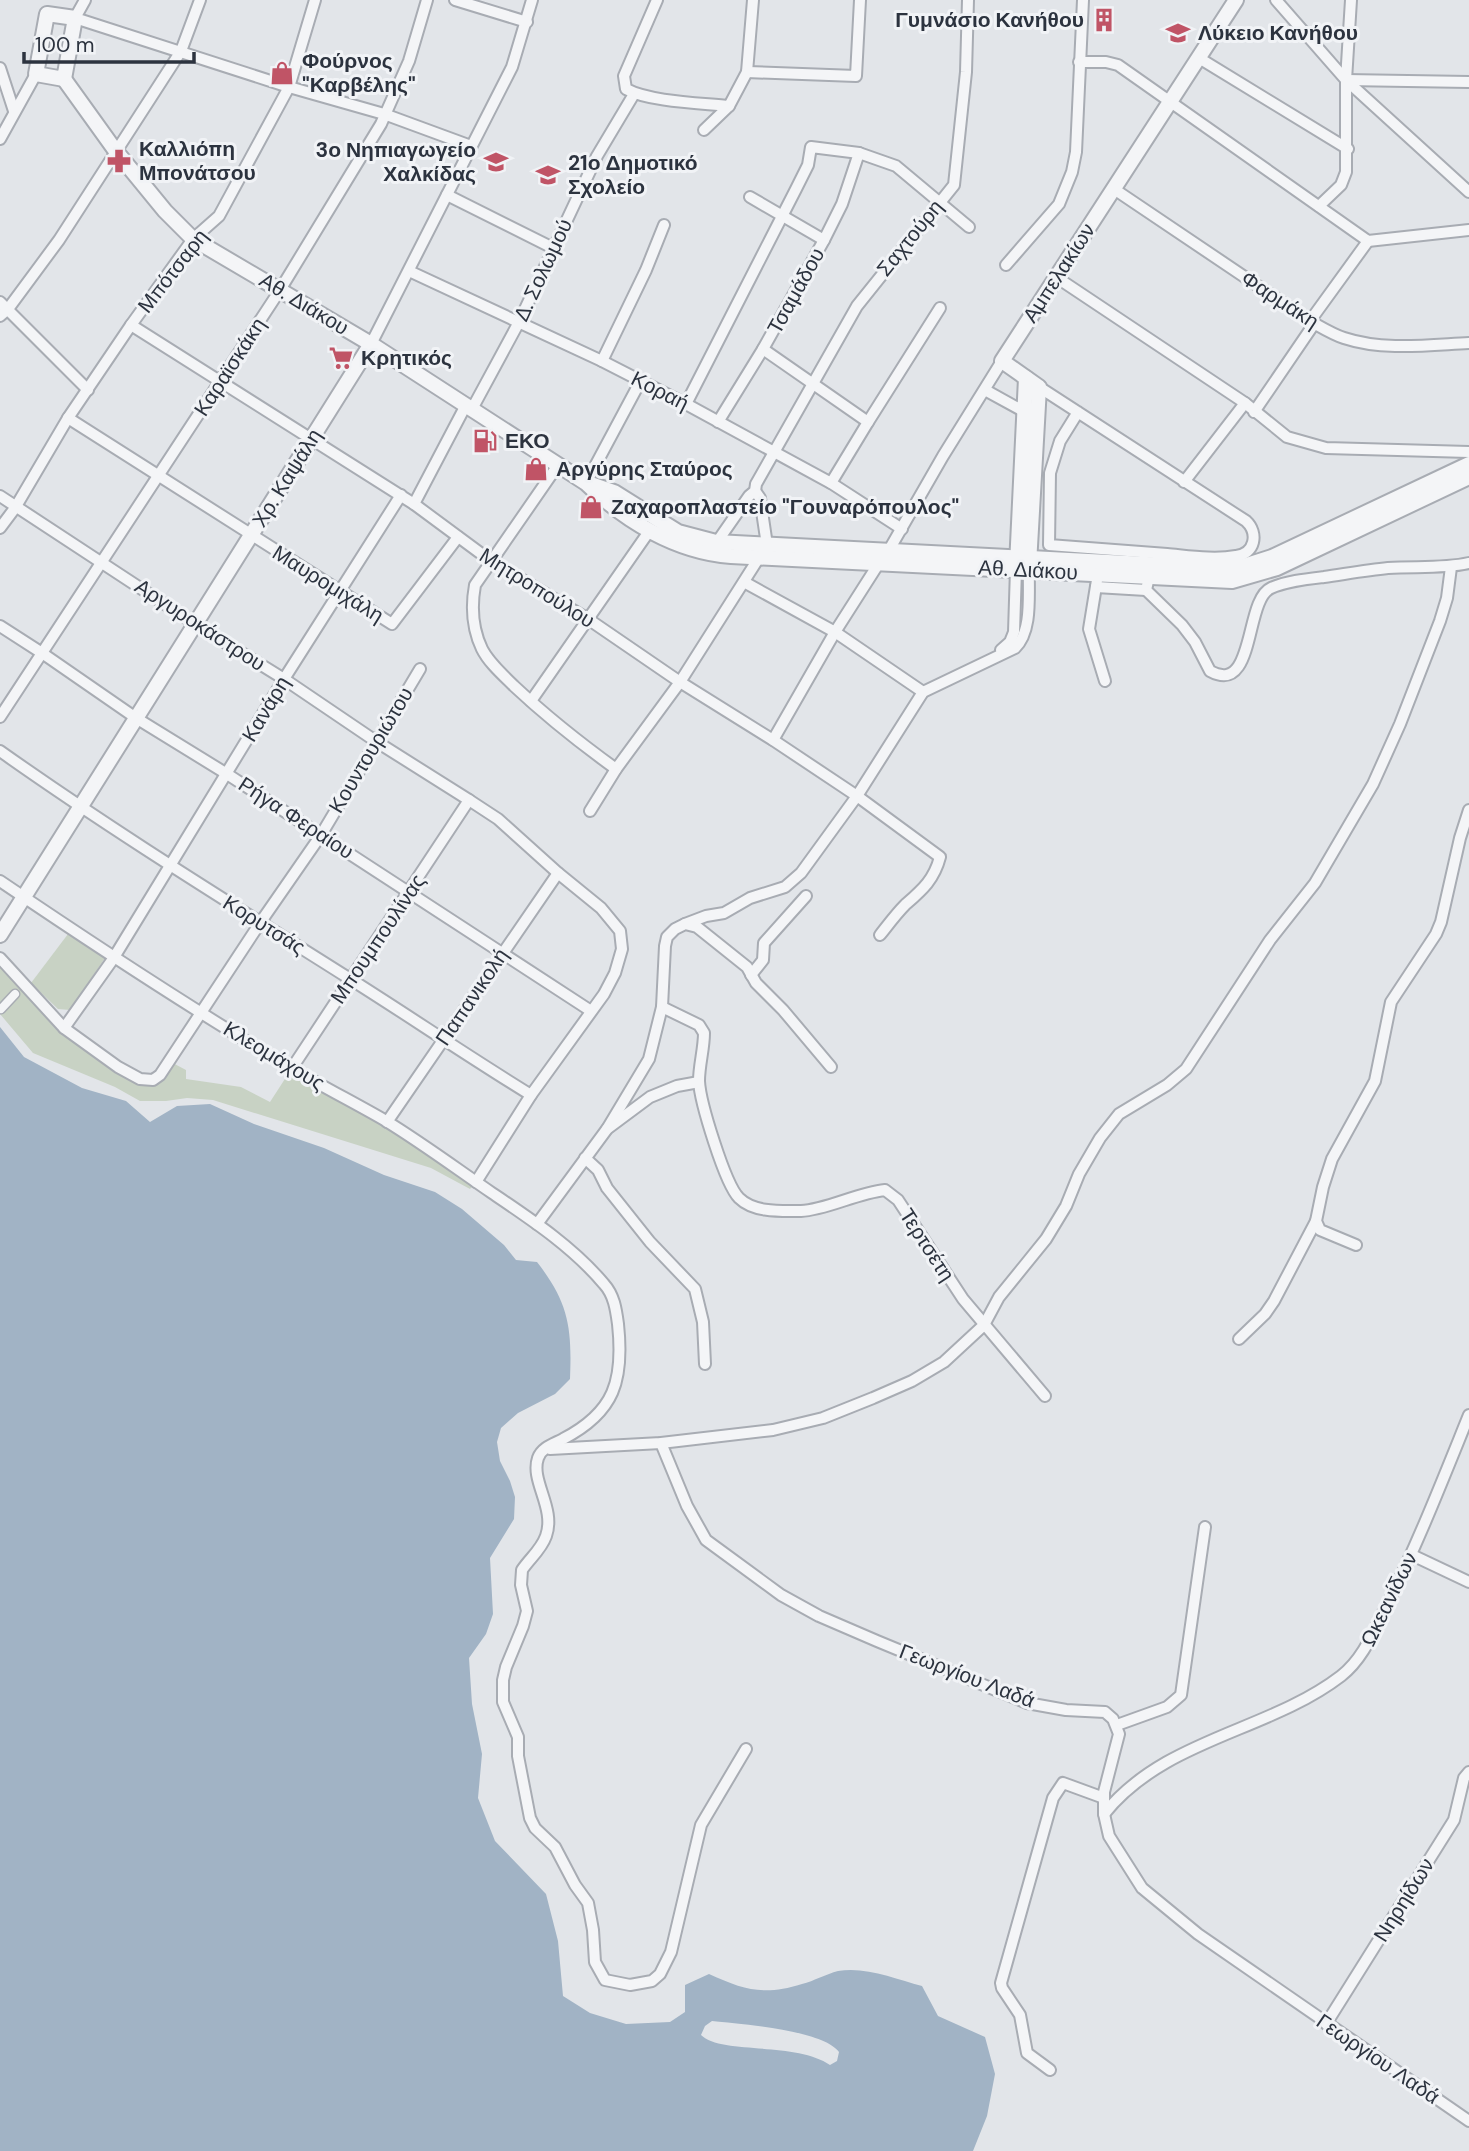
<svg xmlns="http://www.w3.org/2000/svg" width="1469" height="2151" viewBox="0 0 1469 2151" font-family="'DM Sans',sans-serif">
  <rect width="100%" height="100%" fill="#e2e5e9"/>
  <g fill="#c8d2c4">
    <polygon points="68,934 105,958 70,1010 58,1009 31,983"/>
    <polygon points="0,958 59,1024 118,1067 153,1080 169,1061 186,1070 186,1079 241,1087 270,1102 292,1068 476,1182 470,1189 431,1168 213,1100 187,1098 166,1101 140,1101 115,1087 33,1053 0,1014"/>
  </g>
  <path fill="#a1b3c5" fill-rule="evenodd" d="M0,1027L24,1057L82,1088L126,1101L150,1122L177,1106L210,1104L254,1124L324,1148L384,1175L435,1192L462,1209L504,1245L516,1260L537,1262C569,1303 572,1328 570,1379L555,1394L518,1413L501,1428L497,1442L500,1461L510,1481L515,1497L514,1519L490,1558L493,1614L486,1634L469,1658L472,1704L482,1754L478,1798L495,1841L546,1894L558,1941L563,1996L590,2013L626,2024L670,2022L685,2012V1985L709,1974C744,1990 764,1996 802,1984C814,1981 826,1974 838,1971C865,1966 896,1979 922,1986L938,2016L985,2037L995,2074L987,2116L973,2151H0ZM712,2021C740,2024 823,2030 839,2052L837,2061L830,2065C796,2041 721,2055 701,2035L705,2026Z"/>
  <g fill="none" stroke-linecap="round" stroke-linejoin="round">
    <g stroke="#a8acb3" stroke-width="11">
      <polyline id="pedestrian" points="1,1009 15,994"/>
    </g>
    <g stroke="#a8acb3" stroke-width="14">
      <g id="minor">
        <polyline points="85,0 75,18 289,87 384,114 471,146"/>
        <polyline points="455,0 527,22"/>
        <path d="M657,0L624,76L626,89C650,102 701,103 729,106"/>
        <polyline points="1276,0 1346,80 1469,192"/>
        <polyline points="1199,58 1348,149"/>
        <polyline points="1079,62 1106,62 1118,65 1368,241 1469,230"/>
        <polyline points="0,68 14,111"/>
        <polyline points="747,72 856,76 860,0"/>
        <polyline points="1346,80 1469,82"/>
        <polyline points="704,130 729,106 747,72 753,0"/>
        <polyline points="0,139 36,74"/>
        <path d="M1114,189L1310,321C1321,327 1332,334 1344,338C1383,351 1428,345 1469,343"/>
        <polyline points="447,195 553,248"/>
        <polyline points="750,197 824,240"/>
        <polyline points="1319,206 1341,185 1346,172 1346,80 1351,0"/>
        <polyline points="1006,265 1059,204 1072,172 1076,152 1083,0"/>
        <polyline points="409,271 602,361 686,404 831,483 902,529"/>
        <polyline points="1056,277 1245,403 1287,437 1326,448 1469,452"/>
        <polyline points="0,302 88,390"/>
        <polyline points="0,316 8,309 59,240 181,51 200,0"/>
        <polyline points="1310,321 1368,241"/>
        <path d="M131,325L414,504L491,561L588,619L680,682L773,740L857,796L940,857C934,880 922,890 905,905C896,914 888,925 880,935"/>
        <polyline points="371,344 512,67 532,0"/>
        <polyline points="763,349 868,422 831,483"/>
        <polyline points="602,361 646,270 664,225"/>
        <path d="M1039,387L1246,521C1259,533 1255,554 1236,556C1214,560 1189,556 1167,554C1127,551 1088,548 1049,545L1050,473L1060,441L1078,412"/>
        <polyline points="985,390 1025,412"/>
        <polyline points="686,404 796,189 808,165 811,147 859,153 896,166 969,227"/>
        <polyline points="472,409 519,322 597,156 634,94"/>
        <polyline points="1254,412 1314,324"/>
        <polyline points="68,418 392,624 458,537"/>
        <polyline points="718,422 763,349 824,240 842,204 859,153"/>
        <polyline points="868,422 940,308"/>
        <path d="M558,465L475,585C471,607 472,628 482,649C489,663 503,675 514,686C546,716 580,743 616,769"/>
        <polyline points="1184,482 1245,403"/>
        <polyline points="586,483 640,382"/>
        <polyline points="0,496 195,624 284,679 377,742 469,800 292,1068"/>
        <polyline points="414,504 466,405"/>
        <polyline points="0,528 15,508 68,418 131,325 193,239 219,216 289,87 315,0"/>
        <polyline points="717,542 749,496 755,491 756,484 857,306 954,185 966,72 968,0"/>
        <polyline points="889,550 943,456 1002,361"/>
        <polyline points="1098,574 1089,629 1105,681"/>
        <path d="M1149,577L1146,590L1182,625L1195,642L1210,671C1256,696 1244,600 1271,588C1287,581 1307,579 1324,577C1345,574 1367,570 1388,568C1415,566 1442,569 1469,563"/>
        <polyline points="744,582 835,632 923,692"/>
        <polyline points="1096,587 1146,590"/>
        <polyline points="0,626 42,653 136,718 227,774 591,1011"/>
        <polyline points="1001,650 1010,642 1014,632 1016,569"/>
        <polyline points="531,701 650,530"/>
        <polyline points="0,717 280,290 381,124 409,61 427,0"/>
        <polyline points="773,740 835,632 879,563"/>
        <path d="M0,751C113,831 230,903 347,977C409,1016 469,1057 531,1095"/>
        <polyline points="469,800 498,819 558,873 601,908 620,931 622,949 615,973 604,994 531,1095 476,1182"/>
        <polyline points="590,811 616,769 680,682 767,545 760,498 755,491"/>
        <path d="M0,881C96,946 193,1010 293,1069C323,1087 355,1103 386,1121C422,1143 457,1169 492,1193C532,1220 573,1247 604,1284C614,1295 616,1309 618,1324C624,1380 615,1412 563,1439C554,1444 542,1447 538,1458C530,1481 556,1508 546,1536C541,1550 530,1558 522,1570L521,1585L527,1611L523,1626L506,1667L503,1680V1702L518,1737V1756L530,1818L535,1828L555,1847L575,1885L588,1903L593,1930L595,1962L605,1980L630,1985L652,1981L660,1974L671,1952L701,1825L746,1749"/>
        <path d="M685,924L706,916L724,913L750,898L785,887L801,873L857,796L923,692L1015,648C1033,631 1028,593 1029,570"/>
        <polyline points="0,958 64,1028 118,1067 140,1079 153,1080 160,1075 260,923 321,835 420,669"/>
        <polyline points="751,975 763,960 764,943 806,896"/>
        <path d="M662,1007L699,1025L704,1033C704,1049 699,1065 699,1081C700,1102 725,1184 739,1198C754,1213 782,1211 801,1211C826,1210 857,1193 885,1190L898,1200L963,1299L1045,1396"/>
        <polyline points="64,1028 113,959 284,679 401,495"/>
        <polyline points="387,1122 558,873"/>
        <polyline points="607,1129 649,1059 662,1007 665,946 667,937 675,929 685,924 697,927 747,967 756,983 783,1010 831,1067"/>
        <polyline points="585,1158 598,1170 607,1188 650,1242 695,1289 703,1322 705,1364"/>
        <polyline points="537,1224 607,1129 650,1097 677,1086 699,1082"/>
        <polyline points="1356,1245 1320,1230 1316,1221 1323,1187 1332,1159 1375,1081 1391,1002 1436,934 1441,922 1460,838 1469,810"/>
        <polyline points="1239,1339 1265,1314 1274,1301 1316,1221"/>
        <polyline points="661,1443 687,1506 706,1540 781,1595 819,1616 877,1641 1027,1703 1066,1710 1105,1712 1113,1719 1119,1734 1104,1792 1104,1814 1109,1836 1142,1888 1198,1934 1469,2121"/>
        <polyline points="550,1449 661,1443 773,1430 823,1418 873,1398 912,1381 944,1362 984,1325 999,1297 1046,1239 1066,1206 1079,1174 1100,1138 1119,1114 1167,1085 1186,1069 1270,940 1315,883 1373,784 1400,724 1440,621 1447,598 1451,567"/>
        <polyline points="1412,1555 1469,1582"/>
        <polyline points="1117,1725 1167,1707 1181,1695 1205,1527"/>
        <path d="M1104,1814C1165,1738 1268,1732 1341,1676C1364,1658 1374,1630 1387,1605C1418,1543 1443,1479 1469,1415"/>
        <polyline points="1326,2024 1454,1820 1464,1778 1469,1772"/>
        <polyline points="1050,2070 1027,2053 1020,2015 1002,1988 1001,1983 1053,1798 1063,1783 1104,1798"/>
      </g>
    </g>
    <g stroke="#a8acb3" stroke-width="18">
      <g id="tertiary">
        <polygon points="47,14 75,18 64,79 36,74"/>
        <path d="M64,79L115,150L165,211L193,239L371,344L586,483C625,521 676,552 731,556L1232,581L1277,568L1469,477"/>
        <polyline points="591,484 614,492 678,532 716,542 1224,568 1244,566 1272,557 1469,464"/>
        <polyline points="1029,564 1039,387 1002,361 1236,0"/>
        <polyline points="1017,565 1026,378"/>
        <polyline points="0,935 371,344"/>
      </g>
    </g>
    <use href="#pedestrian" stroke="#f4f5f7" stroke-width="8"/>
    <use href="#minor" stroke="#f4f5f7" stroke-width="10"/>
    <use href="#tertiary" stroke="#f4f5f7" stroke-width="14"/>
  </g>
  <defs>
    <g id="building-bare" transform="scale(1.89)"><path d="M-4-6H4V6H1V3H-1V6H-4ZM-2.5-4.3h1.7v1.8h-1.7ZM.8-4.3h1.7v1.8H.8ZM-2.5-1h1.7V.8h-1.7ZM.8-1h1.7V.8H.8Z" fill="#c05466" stroke="#f1f3f6" stroke-width="2.5" paint-order="stroke"/></g>
    <g id="school-bare" transform="scale(1.89)"><path d="M0-5L7-2L0 1L-7-2ZM-4 1L0 2.5L4 1V4Q0 6-4 4Z" fill="#c05466" stroke="#f1f3f6" stroke-width="2.5" paint-order="stroke"/></g>
    <g id="shop-bare" transform="scale(1.89)"><path d="M-5-2.5h2.3a2.7 3.5 0 0 1 5.4 0H5L5.5 6h-11ZM-1.5-2.5h3a1.5 2.3 0 0 0-3 0Z" fill="#c05466" stroke="#f1f3f6" stroke-width="2.5" paint-order="stroke"/></g>
    <g id="pharmacy-bare" transform="scale(1.89)"><path d="M-2-6h4v4h4v4h-4v4h-4v-4h-4v-4h4Z" fill="#c05466" stroke="#f1f3f6" stroke-width="2.5" paint-order="stroke"/></g>
    <g id="supermarket-bare" transform="scale(1.89)"><path d="M-6-5.5h2.5l.6 2H6L4.5 2H-2.5L-4.4-4H-6ZM-1.5 3.2a1.3 1.3 0 1 0 .1 0ZM3 3.2a1.3 1.3 0 1 0 .1 0Z" fill="#c05466" stroke="#f1f3f6" stroke-width="2.5" paint-order="stroke"/></g>
    <g id="fuel-bare" transform="scale(1.89)"><path d="M-5.5-6h7V0h2V4h1.3V-2.5L3-4.5l.8-.8L6-3V5H2.5V1h-1V6h-7ZM-4.2-4.7v3.2H.2V-4.7Z" fill="#c05466" stroke="#f1f3f6" stroke-width="2.5" paint-order="stroke"/></g>
  </defs>
  <g fill-rule="evenodd">
    <use href="#building-bare" x="1104" y="20"/>
    <use href="#school-bare" x="1178" y="33"/>
    <use href="#shop-bare" x="282" y="73"/>
    <use href="#pharmacy-bare" x="119" y="161"/>
    <use href="#school-bare" x="496" y="162"/>
    <use href="#school-bare" x="548" y="175"/>
    <use href="#supermarket-bare" x="341" y="358"/>
    <use href="#fuel-bare" x="485" y="441"/>
    <use href="#shop-bare" x="536" y="469"/>
    <use href="#shop-bare" x="591" y="507"/>
  </g>
  <g text-anchor="middle" dominant-baseline="central" stroke-width="6" stroke-linejoin="round" paint-order="stroke">
    <g font-size="21" font-weight="bold" fill="#2c333f" stroke="#f1f3f6" text-anchor="start">
      <text x="1084" y="20" text-anchor="end">Γυμνάσιο Κανήθου</text>
      <text x="1198" y="33">Λύκειο Κανήθου</text>
      <text x="302" y="61">Φούρνος<tspan x="302" dy="24">"Καρβέλης"</tspan></text>
      <text x="139" y="149">Καλλιόπη<tspan x="139" dy="24">Μπονάτσου</tspan></text>
      <text x="476" y="150" text-anchor="end">3ο Νηπιαγωγείο<tspan x="476" dy="24">Χαλκίδας</tspan></text>
      <text x="568" y="163">21ο Δημοτικό<tspan x="568" dy="24">Σχολείο</tspan></text>
      <text x="361" y="358">Κρητικός</text>
      <text x="505" y="441">ΕΚΟ</text>
      <text x="556" y="469">Αργύρης Σταύρος</text>
      <text x="611" y="507">Ζαχαροπλαστείο "Γουναρόπουλος"</text>
    </g>
    <g font-size="21" fill="#2c333f" stroke="#f1f3f6">
      <text transform="translate(910 238) rotate(-51)">Σαχτούρη</text>
      <text transform="translate(543 270) rotate(-65)">Δ. Σολωμού</text>
      <text transform="translate(173 271) rotate(-52)">Μπότσαρη</text>
      <text transform="translate(1059 273) rotate(-57)">Αμπελακίων</text>
      <text transform="translate(796 291) rotate(-61)">Τσαμάδου</text>
      <text transform="translate(1280 300) rotate(33)">Φαρμάκη</text>
      <text transform="translate(304 304) rotate(31)">Αθ. Διάκου</text>
      <text transform="translate(230 367) rotate(-57)">Καραϊσκάκη</text>
      <text transform="translate(660 391) rotate(27)">Κοραή</text>
      <text transform="translate(287 478) rotate(-58)">Χρ. Καψάλη</text>
      <text transform="translate(1028 570) rotate(3)">Αθ. Διάκου</text>
      <text transform="translate(328 584) rotate(32)">Μαυρομιχάλη</text>
      <text transform="translate(537 588) rotate(32)">Μητροπούλου</text>
      <text transform="translate(200 625) rotate(33)">Αργυροκάστρου</text>
      <text transform="translate(266 709) rotate(-59)">Κανάρη</text>
      <text transform="translate(371 750) rotate(-59)">Κουντουριώτου</text>
      <text transform="translate(296 818) rotate(33)">Ρήγα Φεραίου</text>
      <text transform="translate(264 925) rotate(32)">Κορυτσάς</text>
      <text transform="translate(378 939) rotate(-56)">Μπουμπουλίνας</text>
      <text transform="translate(472 997) rotate(-56)">Παπανικολή</text>
      <text transform="translate(274 1056) rotate(31)">Κλεομάχους</text>
      <text transform="translate(927 1245) rotate(57)">Τερτσέτη</text>
      <text transform="translate(1389 1599) rotate(-64)">Ωκεανίδων</text>
      <text transform="translate(967 1676) rotate(21)">Γεωργίου Λαδά</text>
      <text transform="translate(1404 1900) rotate(-58)">Νηρηίδων</text>
      <text transform="translate(1378 2059) rotate(34)">Γεωργίου Λαδά</text>
    </g>
  </g>
  <path d="M24 52v10h170v-10" fill="none" stroke="#2c333f" stroke-width="3.5"/>
  <text x="35" y="52" font-size="21" fill="#2c333f" stroke="#f1f3f6" stroke-width="5" paint-order="stroke">100 m</text>
</svg>
